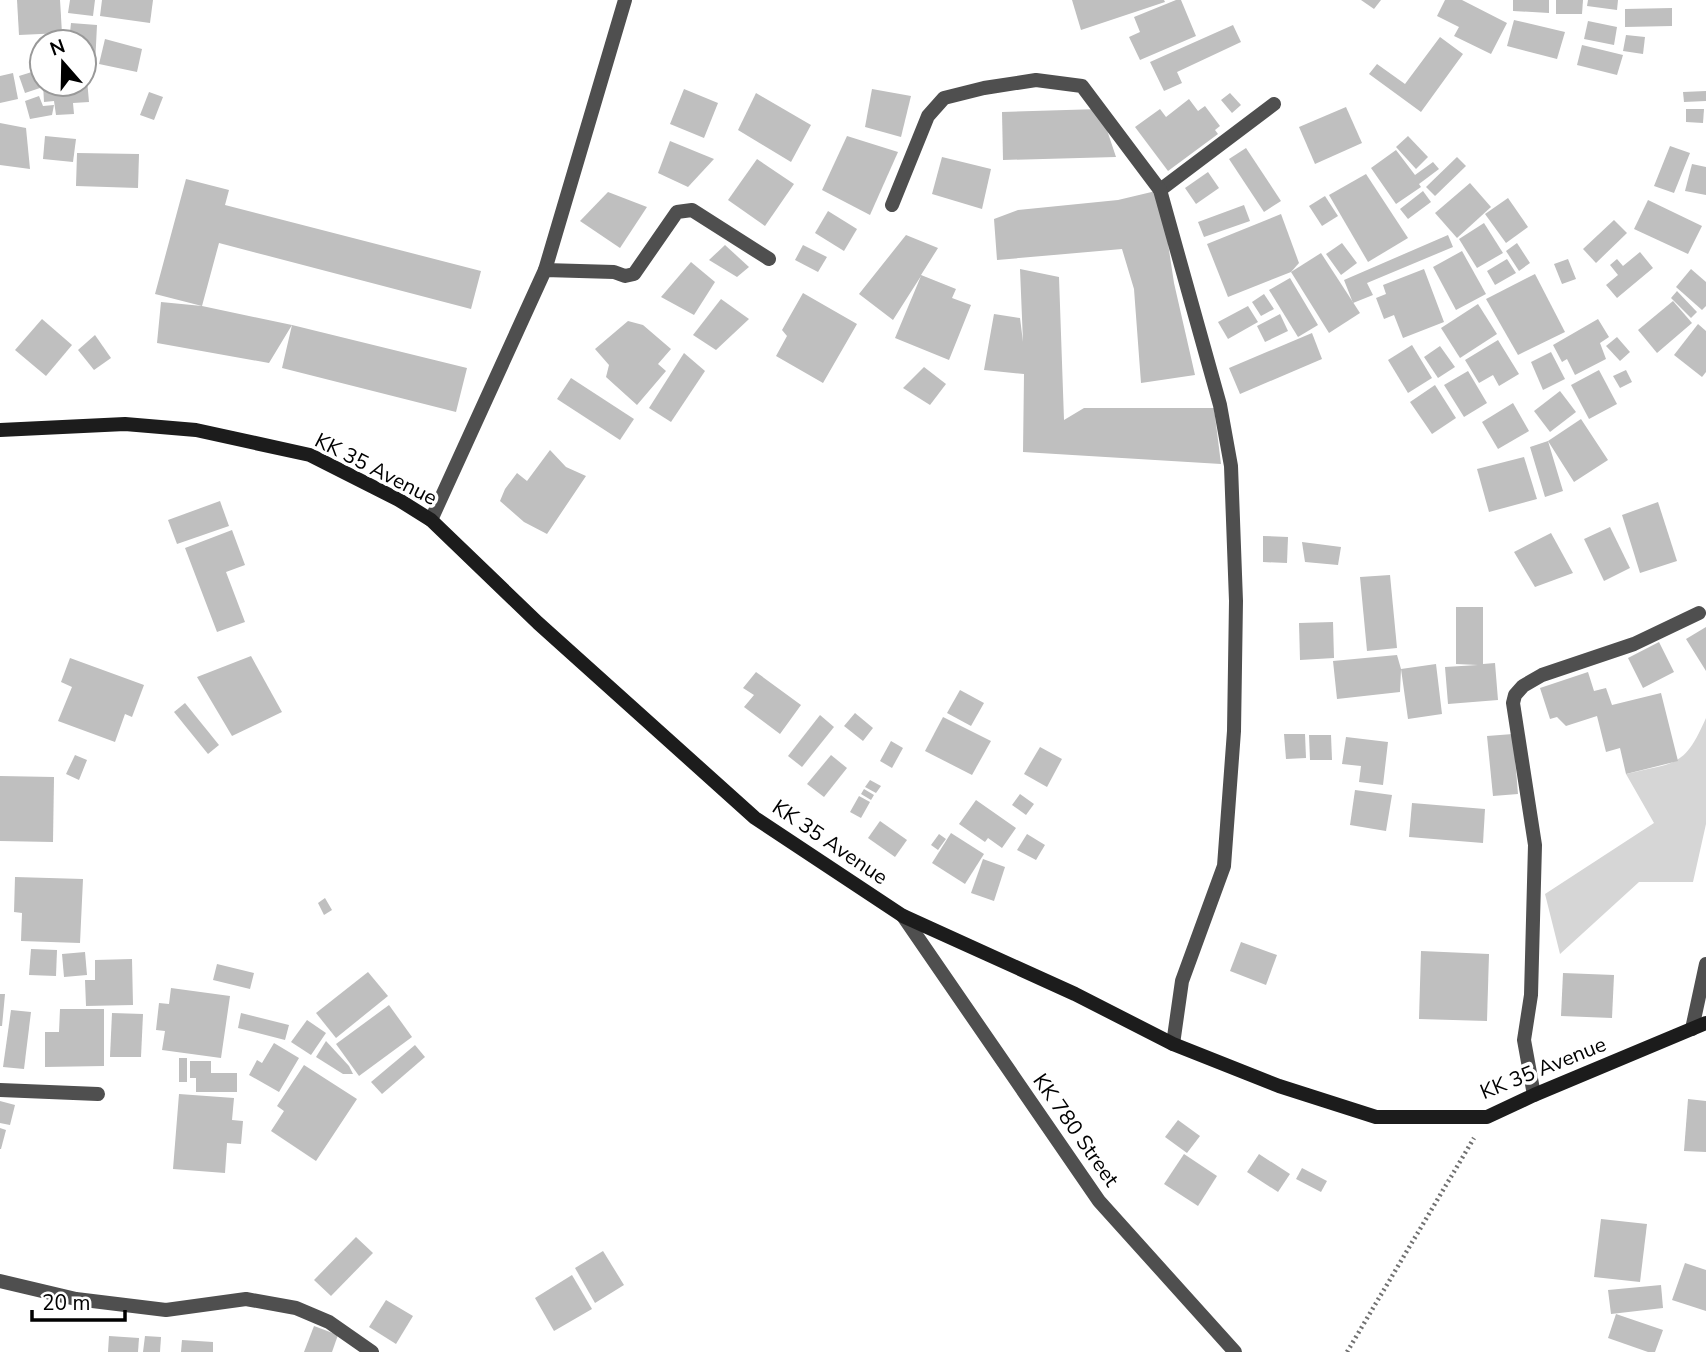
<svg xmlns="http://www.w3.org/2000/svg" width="1706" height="1352" viewBox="0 0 1706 1352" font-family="'Nunito Sans',sans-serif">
  <rect width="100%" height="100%" fill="#fff"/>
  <path fill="#d6d6d6" d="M1706,718V824L1693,882H1639L1560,954L1545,894L1654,823L1626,774C1676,762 1684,768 1706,718Z"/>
  <g fill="#bfbfbf">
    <polygon points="17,0 60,0 62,33 19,35"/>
    <polygon points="70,0 95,0 93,16 68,13"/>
    <polygon points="102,0 153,0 150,23 100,16"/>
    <polygon points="1072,0 1164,0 1165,2 1081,30"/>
    <polygon points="1176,0 1181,0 1196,36 1140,60 1129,37 1140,32 1134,17"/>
    <polygon points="1361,0 1381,0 1374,9"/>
    <polygon points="1445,0 1462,0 1507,23 1491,54 1454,36 1459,27 1437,16"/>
    <polygon points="1513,0 1549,0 1549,13 1513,11"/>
    <polygon points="1556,0 1583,0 1582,14 1556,14"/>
    <polygon points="1588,0 1618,0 1617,10 1587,6"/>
    <polygon points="1672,8 1672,26 1625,27 1625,9"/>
    <polygon points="1514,20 1565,32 1557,59 1507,46"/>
    <polygon points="1588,21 1617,27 1614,45 1584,39"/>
    <polygon points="71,23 97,25 95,65 84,64 84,42 69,42"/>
    <polygon points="1233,25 1241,42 1177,72 1182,83 1164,91 1150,62"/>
    <polygon points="1626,35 1645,37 1643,54 1623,51"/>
    <polygon points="1440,37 1463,54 1421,112 1369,74 1377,64 1405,84"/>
    <polygon points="105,39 142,49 137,72 99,64"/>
    <polygon points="1582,45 1623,55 1617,75 1577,65"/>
    <polygon points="84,68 86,68 89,102 73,103 74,114 56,115 54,101 44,102 43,84 84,84"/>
    <polygon points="35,71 40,88 25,93 19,76"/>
    <polygon points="13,73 18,99 0,103 0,76"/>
    <polygon points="684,89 718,103 704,138 670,124"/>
    <polygon points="872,89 911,96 901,137 865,127"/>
    <polygon points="1706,91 1706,101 1684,102 1683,92"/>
    <polygon points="149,92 163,97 154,120 140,115"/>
    <polygon points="756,93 811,125 791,162 738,130"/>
    <polygon points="1230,93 1241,105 1232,113 1221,100"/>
    <polygon points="39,96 43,106 54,105 52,115 30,119 25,101"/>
    <polygon points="1189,99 1198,111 1205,106 1220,126 1215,130 1218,134 1168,171 1135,127 1160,109 1166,117"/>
    <polygon points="1346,107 1362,143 1315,164 1299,127"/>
    <polygon points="1100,109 1116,157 1003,160 1002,112"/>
    <polygon points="1686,109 1704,109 1703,123 1686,122"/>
    <polygon points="0,123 26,128 30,169 0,165"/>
    <polygon points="45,136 76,139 73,162 43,159"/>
    <polygon points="847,136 898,152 870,215 822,190"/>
    <polygon points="1408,136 1428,157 1416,169 1396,147"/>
    <polygon points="670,141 714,159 688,187 658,173"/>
    <polygon points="1670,146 1690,153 1674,193 1654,186"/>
    <polygon points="1246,148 1281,201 1264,212 1229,159"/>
    <polygon points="1396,150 1415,175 1433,162 1439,169 1419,184 1421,187 1396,204 1371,168"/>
    <polygon points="77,153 139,154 138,188 76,186"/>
    <polygon points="942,157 991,169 982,209 932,194"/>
    <polygon points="1457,157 1466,166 1435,196 1426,187"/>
    <polygon points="757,159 794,184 765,226 728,200"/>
    <polygon points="1692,164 1706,167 1706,195 1685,191"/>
    <polygon points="1208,172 1219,188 1196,204 1185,188"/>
    <polygon points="1366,174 1408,238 1368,262 1329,195"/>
    <polygon points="186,179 229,190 225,205 481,271 471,309 219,243 202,306 292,325 467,368 456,412 282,368 292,325 269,363 157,343 161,302 202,306 155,294"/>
    <polygon points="1470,183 1491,207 1457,238 1435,213"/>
    <polygon points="1160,190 1174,283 1195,375 1141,383 1134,289 1122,249 997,260 994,219 1018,210 1118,200"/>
    <polygon points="1423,191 1431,202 1408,219 1400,209"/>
    <polygon points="608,192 647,207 620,248 580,221"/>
    <polygon points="1325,196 1338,216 1322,226 1309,206"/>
    <polygon points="1508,198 1528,227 1506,243 1485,214"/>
    <polygon points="1648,200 1702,226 1688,254 1634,229"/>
    <polygon points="1244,205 1250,221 1204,237 1198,222"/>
    <polygon points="828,211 857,229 844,251 815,233"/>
    <polygon points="1281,214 1299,263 1291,272 1228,297 1207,244"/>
    <polygon points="1614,220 1627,233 1596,263 1583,249"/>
    <polygon points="1484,223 1503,253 1477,268 1459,239"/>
    <polygon points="906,235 938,248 921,275 956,289 952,298 971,305 949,360 895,338 921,276 893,320 859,294"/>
    <polygon points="1448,235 1453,247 1367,283 1373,295 1353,303 1344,280"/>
    <polygon points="1342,243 1357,263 1341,275 1326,254"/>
    <polygon points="1517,243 1530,263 1519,271 1506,251"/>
    <polygon points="725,245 749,267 737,277 709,260"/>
    <polygon points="803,245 827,257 818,272 795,260"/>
    <polygon points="1462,251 1486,294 1456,310 1433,267"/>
    <polygon points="1640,252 1653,268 1617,298 1606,285 1618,275 1610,265 1617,259 1623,266"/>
    <polygon points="1321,253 1360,313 1329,333 1291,272"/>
    <polygon points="1507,259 1516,273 1495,285 1487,271"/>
    <polygon points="1568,259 1576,279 1562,284 1554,264"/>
    <polygon points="691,262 715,282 694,315 661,297"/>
    <polygon points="1020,269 1059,277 1064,420 1084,408 1214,408 1221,464 1023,452 1024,374 984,370 994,314 1020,318 1023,342"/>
    <polygon points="1424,269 1444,322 1403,338 1394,315 1384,319 1376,298 1386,294 1383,285"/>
    <polygon points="1691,269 1706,282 1706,306 1702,310 1676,287"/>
    <polygon points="1535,274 1565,332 1518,355 1486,299"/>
    <polygon points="1290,278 1318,325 1298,337 1269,290"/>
    <polygon points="1677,291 1697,312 1691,318 1671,298"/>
    <polygon points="803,293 857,324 823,383 776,356 787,336 782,330"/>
    <polygon points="1264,294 1274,309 1261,316 1252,302"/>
    <polygon points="721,299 749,319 716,350 693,335"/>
    <polygon points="1673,301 1692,323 1657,353 1638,330"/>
    <polygon points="1478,304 1497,334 1460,358 1441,328"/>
    <polygon points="1248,306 1258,322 1228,339 1218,322"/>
    <polygon points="1280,314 1288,331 1265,342 1257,326"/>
    <polygon points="42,319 72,345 46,376 15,350"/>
    <polygon points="1598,319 1609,337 1600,343 1606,359 1575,375 1567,359 1562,362 1553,345"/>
    <polygon points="628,321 643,325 671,349 658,364 666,371 637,405 606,377 609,365 595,349"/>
    <polygon points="1698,324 1706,331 1706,372 1702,377 1674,355"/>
    <polygon points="1312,333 1322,359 1240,394 1229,368"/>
    <polygon points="95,335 111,358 94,370 78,350"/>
    <polygon points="1617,337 1630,352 1620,361 1606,346"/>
    <polygon points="1498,340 1519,374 1499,386 1493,375 1479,383 1465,360"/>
    <polygon points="1412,345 1432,378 1408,393 1388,360"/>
    <polygon points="1440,346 1455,367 1438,378 1424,357"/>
    <polygon points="1551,352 1565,379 1543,390 1531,362"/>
    <polygon points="684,353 705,371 671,422 649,408"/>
    <polygon points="924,367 946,384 930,405 903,388"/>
    <polygon points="1599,370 1617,404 1589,419 1571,385"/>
    <polygon points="1626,370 1632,382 1620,388 1613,376"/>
    <polygon points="1468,371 1487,403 1464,417 1444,385"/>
    <polygon points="571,378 634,419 620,440 557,399"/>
    <polygon points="1435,385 1456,418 1432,434 1410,402"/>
    <polygon points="1560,391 1576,412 1550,432 1534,411"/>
    <polygon points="1513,403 1529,431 1498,449 1482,422"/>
    <polygon points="1581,419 1608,460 1574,482 1548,441 1563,491 1545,497 1530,447 1548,441"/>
    <polygon points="550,450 566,467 586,476 547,534 524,522 500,501 505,489 517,473 527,481"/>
    <polygon points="1524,457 1537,499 1489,512 1477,469"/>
    <polygon points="220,501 229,526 177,544 168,520"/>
    <polygon points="1658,502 1677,561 1640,573 1622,515"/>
    <polygon points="1610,527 1630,568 1604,581 1584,539"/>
    <polygon points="232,530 245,565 226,572 245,622 217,632 185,548"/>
    <polygon points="1551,533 1573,573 1535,587 1514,552"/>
    <polygon points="1263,536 1288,537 1287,563 1263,562"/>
    <polygon points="1302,542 1341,547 1338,565 1305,562"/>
    <polygon points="1390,575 1397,648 1367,651 1360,577"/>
    <polygon points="1456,607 1483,607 1483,664 1495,663 1498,700 1448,704 1445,667 1478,665 1456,664"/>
    <polygon points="1333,622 1334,658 1300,660 1299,623"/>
    <polygon points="1706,627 1706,671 1686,639"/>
    <polygon points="1659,642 1674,672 1643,688 1628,658"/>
    <polygon points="1397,655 1401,669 1436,664 1442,714 1408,719 1401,669 1400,692 1337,699 1333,661"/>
    <polygon points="251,656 282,712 232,736 197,677"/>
    <polygon points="70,658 144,685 132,717 125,714 115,742 58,721 72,687 61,682"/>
    <polygon points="756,672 801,705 780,734 744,707 754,695 743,688"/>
    <polygon points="1588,672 1594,691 1606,688 1612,705 1661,693 1678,761 1626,774 1620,748 1606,752 1597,716 1566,726 1557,717 1550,719 1540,688"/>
    <polygon points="960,690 984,703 971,726 947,713"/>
    <polygon points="185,703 219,745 208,754 174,712"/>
    <polygon points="855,713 873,728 863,741 844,726"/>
    <polygon points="820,715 834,727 802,767 788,756"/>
    <polygon points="943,717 991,741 972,775 925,751"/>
    <polygon points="1284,734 1305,734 1306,758 1286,759"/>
    <polygon points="1513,734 1518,794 1493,796 1487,736"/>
    <polygon points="1309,735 1331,735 1332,760 1310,760"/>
    <polygon points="1346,737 1388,742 1383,785 1359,782 1361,766 1342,764"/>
    <polygon points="891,741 903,748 892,768 880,761"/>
    <polygon points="1040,747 1062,759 1047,787 1024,774"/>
    <polygon points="75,755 87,760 79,780 66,774"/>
    <polygon points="831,755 847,768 824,797 807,784"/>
    <polygon points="0,776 54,777 53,842 0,841"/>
    <polygon points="870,780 881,786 876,793 865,787"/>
    <polygon points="864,789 874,795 871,800 861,794"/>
    <polygon points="1355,790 1392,795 1386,831 1350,825"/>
    <polygon points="1020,794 1034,804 1026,815 1012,805"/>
    <polygon points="859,796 870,802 861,818 850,812"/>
    <polygon points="976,800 1016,828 1002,848 988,838 985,842 959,824"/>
    <polygon points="1412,803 1485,809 1483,843 1409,837"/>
    <polygon points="880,821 907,840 895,857 868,838"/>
    <polygon points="951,833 984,854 965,884 932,863"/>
    <polygon points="939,834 946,839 938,850 931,845"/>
    <polygon points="1027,834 1045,845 1036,860 1017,850"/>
    <polygon points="983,859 1005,867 994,901 971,893"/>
    <polygon points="15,877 83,879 80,943 21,941 22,913 14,912"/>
    <polygon points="325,898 332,910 324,915 318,903"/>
    <polygon points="1241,942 1277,955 1266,985 1230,971"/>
    <polygon points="31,949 57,950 56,976 29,975"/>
    <polygon points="1421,951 1489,954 1487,1021 1419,1019"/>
    <polygon points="85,952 87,975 64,977 62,954"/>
    <polygon points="132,959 133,1005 86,1006 85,980 95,980 95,960"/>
    <polygon points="217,964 254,973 250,989 213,980"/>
    <polygon points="368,972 388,996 336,1038 316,1013"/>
    <polygon points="1563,973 1614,975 1612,1018 1561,1016"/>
    <polygon points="171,988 230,996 221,1058 162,1050 165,1031 156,1030 159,1003 169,1004"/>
    <polygon points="0,994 5,994 2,1026 0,1026"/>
    <polygon points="389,1005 412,1037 359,1076 336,1044"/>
    <polygon points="60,1009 104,1009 104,1066 45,1067 45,1032 59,1032"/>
    <polygon points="11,1010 31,1012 24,1069 3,1067"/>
    <polygon points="112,1013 143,1014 141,1057 110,1057"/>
    <polygon points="241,1013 289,1025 285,1040 238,1028"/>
    <polygon points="307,1020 326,1033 311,1055 291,1042"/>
    <polygon points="326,1041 349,1066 353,1074 343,1074 316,1057"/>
    <polygon points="274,1043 299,1058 279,1092 249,1075 257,1060 262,1063"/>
    <polygon points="415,1045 425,1057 382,1094 371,1082"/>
    <rect x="179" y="1058" width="8" height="24"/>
    <polygon points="190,1061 211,1061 211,1073 237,1073 237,1092 196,1092 196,1078 190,1078"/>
    <polygon points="304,1065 357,1099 316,1161 271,1131 284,1111 277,1106"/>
    <polygon points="179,1094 234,1098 232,1120 243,1121 241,1144 227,1143 225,1173 173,1169"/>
    <polygon points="1688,1099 1706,1101 1706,1152 1684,1151"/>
    <polygon points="0,1101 15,1105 10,1125 0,1123"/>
    <polygon points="1178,1120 1200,1136 1187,1153 1165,1137"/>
    <polygon points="0,1128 6,1130 1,1149 0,1149"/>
    <polygon points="1184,1154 1217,1176 1198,1206 1164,1184"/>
    <polygon points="1259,1154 1290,1174 1278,1192 1247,1172"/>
    <polygon points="1302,1168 1327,1181 1321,1192 1296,1179"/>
    <polygon points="1601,1219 1647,1224 1640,1282 1594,1277"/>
    <polygon points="356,1237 373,1253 331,1296 314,1280"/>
    <polygon points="603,1251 624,1285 595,1303 575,1268"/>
    <polygon points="1685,1263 1706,1270 1706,1311 1672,1300"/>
    <polygon points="572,1275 592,1309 554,1331 535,1298"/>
    <polygon points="1661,1285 1663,1308 1611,1314 1608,1290"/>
    <polygon points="386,1300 413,1316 396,1344 369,1327"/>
    <polygon points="1616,1314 1663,1330 1655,1352 1648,1352 1608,1338"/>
    <polygon points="314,1326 338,1335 332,1352 304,1352"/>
    <polygon points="109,1336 139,1338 138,1352 108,1352"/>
    <polygon points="145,1336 161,1337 160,1352 143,1352"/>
    <polygon points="182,1340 213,1342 213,1352 181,1352"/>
  </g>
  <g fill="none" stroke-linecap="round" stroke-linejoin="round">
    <polyline stroke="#717171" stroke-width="4.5" stroke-dasharray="2 3.5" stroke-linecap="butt" points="1347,1352 1474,1138"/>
    <polyline stroke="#4f4f4f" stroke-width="14" points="1692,1029 1706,964"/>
    <g stroke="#4f4f4f" stroke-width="14">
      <polyline points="1160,190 1274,104"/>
      <polyline points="892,205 928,116 944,98 984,88 1036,80 1082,86 1160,190 1220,405 1231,466 1236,601 1234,731 1224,866 1182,981 1173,1044"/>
      <polyline points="545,270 625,0"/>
      <polyline points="431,520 545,270 614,272 625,276 634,274 677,212 692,210 769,259"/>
      <polyline points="903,916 1099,1201 1235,1352"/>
      <polyline points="0,1090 98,1094"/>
      <polyline points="1534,1095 1524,1040 1531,995 1535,845 1513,703 1515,695 1523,686 1542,675 1634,644 1699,613"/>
      <polyline points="0,1281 76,1299 166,1310 246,1299 296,1308 329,1322 372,1352"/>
    </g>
    <polyline stroke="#1c1c1c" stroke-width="14" points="0,430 125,424 196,430 310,455 399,500 431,520 538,623 755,818 903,916 1075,994 1173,1044 1279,1086 1376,1117 1487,1117 1534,1095 1706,1023"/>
  </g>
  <g text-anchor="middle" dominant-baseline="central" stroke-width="7" stroke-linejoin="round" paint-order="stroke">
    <g font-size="21" fill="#000" stroke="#fff">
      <text transform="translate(376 469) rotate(27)">KK 35 Avenue</text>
      <text transform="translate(830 842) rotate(34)">KK 35 Avenue</text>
      <text transform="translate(1543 1068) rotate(-22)">KK 35 Avenue</text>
      <text transform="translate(1076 1130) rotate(55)">KK 780 Street</text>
    </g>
  </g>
  <g transform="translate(63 63) rotate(340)"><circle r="33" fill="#ffffff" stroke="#999999" stroke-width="2"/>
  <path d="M0-5L12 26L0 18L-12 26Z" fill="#000000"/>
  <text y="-10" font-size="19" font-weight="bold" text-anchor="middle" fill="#000000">N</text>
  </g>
  <path d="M32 1310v10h93v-10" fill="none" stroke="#000000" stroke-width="3.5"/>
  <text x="42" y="1310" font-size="21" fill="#000000" stroke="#ffffff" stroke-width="5" paint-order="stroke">20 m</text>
</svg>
